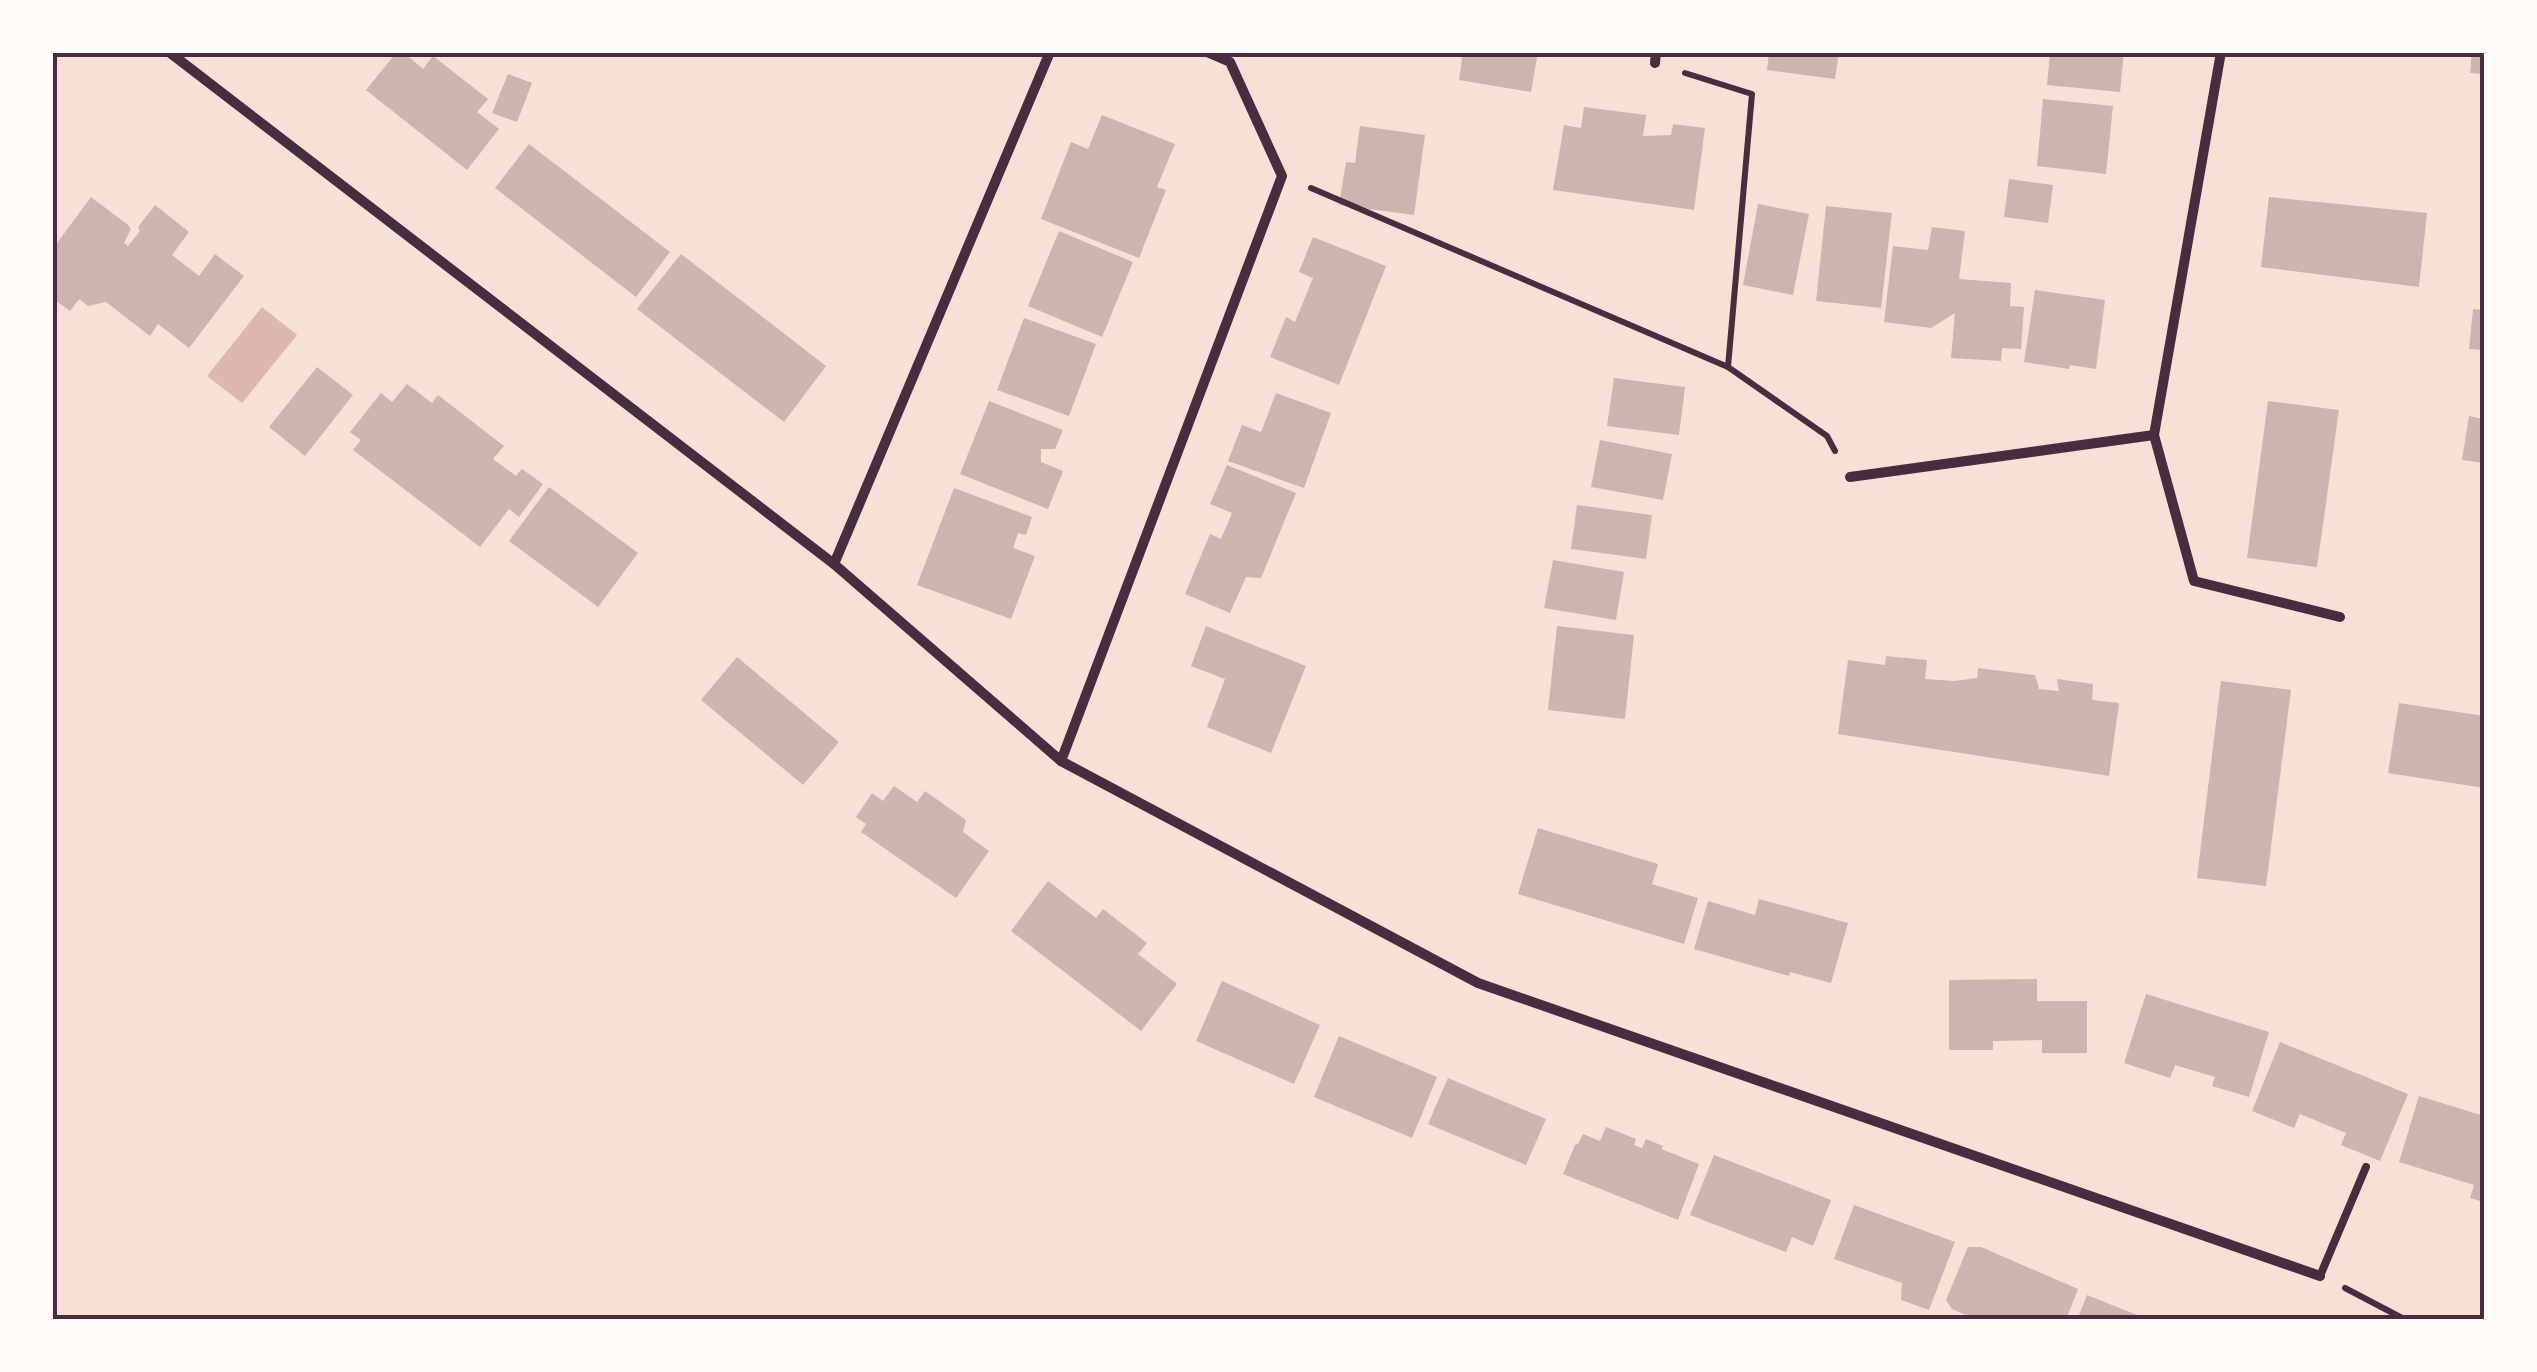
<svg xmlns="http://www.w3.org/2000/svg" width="2537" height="1372" viewBox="0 0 2537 1372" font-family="Barlow,sans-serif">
  <rect width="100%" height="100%" fill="#f7e1d7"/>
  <polygon fill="#dcb8b0" points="262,307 297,335 242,403 207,376"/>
  <g fill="#ccb4b1">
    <polygon points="397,52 403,52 423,69 433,56 488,99 477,112 499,129 467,170 366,90"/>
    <polygon points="1463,52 1538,52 1531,92 1459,80"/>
    <polygon points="1769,52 1839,52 1835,79 1767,70"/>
    <polygon points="2050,52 2124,52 2120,92 2047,85"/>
    <polygon points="2472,52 2484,52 2484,74 2470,73"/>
    <polygon points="508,74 532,83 517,122 492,113"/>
    <polygon points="2043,99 2113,106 2106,174 2037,166"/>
    <polygon points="1584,107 1646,115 1643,136 1671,135 1673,124 1705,128 1694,210 1553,190 1564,125 1581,128"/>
    <polygon points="1102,115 1175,144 1157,187 1166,190 1139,258 1041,219 1071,142 1088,149"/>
    <polygon points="1360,126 1425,135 1414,215 1339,205 1346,162 1355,163"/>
    <polygon points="529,144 670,252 636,297 495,188"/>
    <polygon points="2009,179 2053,185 2048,223 2004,217"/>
    <polygon points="91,197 128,225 131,229 124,243 128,246 140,231 138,227 155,205 189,232 172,255 199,276 215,254 244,276 189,348 158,324 150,336 106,302 88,306 79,299 70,311 52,298 52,250"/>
    <polygon points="2269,197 2427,213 2419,287 2261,267"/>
    <polygon points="1758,204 1809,214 1793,295 1743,285"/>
    <polygon points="1826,206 1892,213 1881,308 1816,301"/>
    <polygon points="1932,227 1965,231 1959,279 2011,283 2010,306 2024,307 2021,349 2002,348 2001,361 1951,358 1955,313 1931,328 1884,322 1893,246 1928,250"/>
    <polygon points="1059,231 1133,262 1102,337 1028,306"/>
    <polygon points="1313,237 1386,266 1339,385 1270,357 1286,317 1295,322 1313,278 1299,272"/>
    <polygon points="681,254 826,366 784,422 637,309"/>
    <polygon points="2035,290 2105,300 2096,369 2070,365 2069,369 2024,362"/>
    <polygon points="2473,309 2484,310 2484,350 2469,349"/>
    <polygon points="1024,318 1096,344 1069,416 997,390"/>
    <polygon points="317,367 353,395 305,456 269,427"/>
    <polygon points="1614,378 1685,387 1679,435 1607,426"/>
    <polygon points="407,384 432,403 438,395 504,446 493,459 516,476 522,469 543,484 519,517 509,509 480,547 353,450 361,440 350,432 381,393 392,402"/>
    <polygon points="1276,393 1331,413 1304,488 1228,461 1242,425 1261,432"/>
    <polygon points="989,401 1063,430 1055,449 1041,449 1041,462 1063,471 1048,509 960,474"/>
    <polygon points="2268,401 2339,410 2317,567 2247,558"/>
    <polygon points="2469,416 2484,419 2484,463 2462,460"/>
    <polygon points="1600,440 1672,454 1663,500 1591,487"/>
    <polygon points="1227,465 1296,493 1261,578 1246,577 1230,613 1185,594 1210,534 1221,539 1232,513 1210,504"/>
    <polygon points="549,487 638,553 598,607 509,541"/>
    <polygon points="954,488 1032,517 1026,535 1018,533 1013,548 1035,556 1011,619 917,585"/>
    <polygon points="1577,505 1652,515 1646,559 1571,549"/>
    <polygon points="1553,560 1624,572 1616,620 1544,608"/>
    <polygon points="1206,626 1306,666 1271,753 1207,727 1225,679 1191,666"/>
    <polygon points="1557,626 1634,635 1625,719 1548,710"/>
    <polygon points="1886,656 1927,660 1925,679 1954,681 1977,678 1978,668 2035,675 2039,689 2059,691 2057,679 2093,684 2092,700 2119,703 2109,776 1838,734 1848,660 1885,665"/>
    <polygon points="737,657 839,742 803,785 701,700"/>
    <polygon points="2221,681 2291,690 2266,886 2197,878"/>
    <polygon points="2399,703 2484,716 2484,788 2388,773"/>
    <polygon points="894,786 917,802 925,791 966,820 963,832 989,851 956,898 861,832 866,824 856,817 872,793 883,801"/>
    <polygon points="1538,828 1658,864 1652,884 1698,898 1684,944 1518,894"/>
    <polygon points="1048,881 1096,918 1103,909 1147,943 1138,954 1177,984 1141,1031 1011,931"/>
    <polygon points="1759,899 1848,923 1831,983 1790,972 1789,976 1694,949 1708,901 1755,915"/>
    <polygon points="2037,979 2037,1001 2087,1001 2087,1053 2042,1053 2042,1040 1993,1041 1993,1050 1949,1050 1949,980"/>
    <polygon points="1222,981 1320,1025 1294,1084 1196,1041"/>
    <polygon points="2146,994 2269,1032 2249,1097 2212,1086 2215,1077 2175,1065 2170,1078 2124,1063"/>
    <polygon points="1339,1036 1437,1077 1412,1138 1314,1097"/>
    <polygon points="2280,1042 2408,1094 2380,1161 2341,1145 2346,1133 2300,1114 2294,1128 2252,1111"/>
    <polygon points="1448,1078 1546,1119 1526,1165 1428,1124"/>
    <polygon points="2419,1096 2484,1116 2484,1202 2470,1198 2474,1185 2399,1162"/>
    <polygon points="1606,1127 1636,1139 1634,1145 1642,1148 1646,1139 1663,1146 1661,1149 1699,1164 1678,1220 1563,1174 1575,1145 1578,1144 1583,1134 1600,1141"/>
    <polygon points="1714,1155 1831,1200 1813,1246 1792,1237 1786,1252 1690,1215"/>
    <polygon points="1854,1205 1955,1242 1929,1310 1901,1300 1902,1283 1834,1259"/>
    <polygon points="1968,1247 1981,1247 2078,1289 2066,1320 1977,1320 1952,1309 1946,1300"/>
    <polygon points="2087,1295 2147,1319 2147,1320 2077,1320"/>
  </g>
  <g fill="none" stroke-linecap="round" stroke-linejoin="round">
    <g stroke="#4a2c40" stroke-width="6">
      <polyline points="1685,73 1752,94 1728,367 1827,436 1835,451"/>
      <polyline points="1311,188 1728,367"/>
      <polyline points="2345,1288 2406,1320"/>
    </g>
    <polyline stroke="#4a2c40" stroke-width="8" points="2320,1276 2366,1167"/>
    <g stroke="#4a2c40" stroke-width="10">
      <polyline points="169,52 834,564 1061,761 1478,983 2320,1276"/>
      <polyline points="2221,52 2154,435 2194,581 2340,617"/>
      <polyline points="1655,63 1656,52"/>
      <polyline points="1850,477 2154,435"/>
      <polyline points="834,564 1050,52"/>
      <polyline points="1061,761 1282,176 1230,62 1207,52"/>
    </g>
  </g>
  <rect width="2537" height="1372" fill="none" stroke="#fffaf5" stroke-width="110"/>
  <rect x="55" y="55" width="2427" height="1262" fill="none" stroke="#4a2c40" stroke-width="4"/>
</svg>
